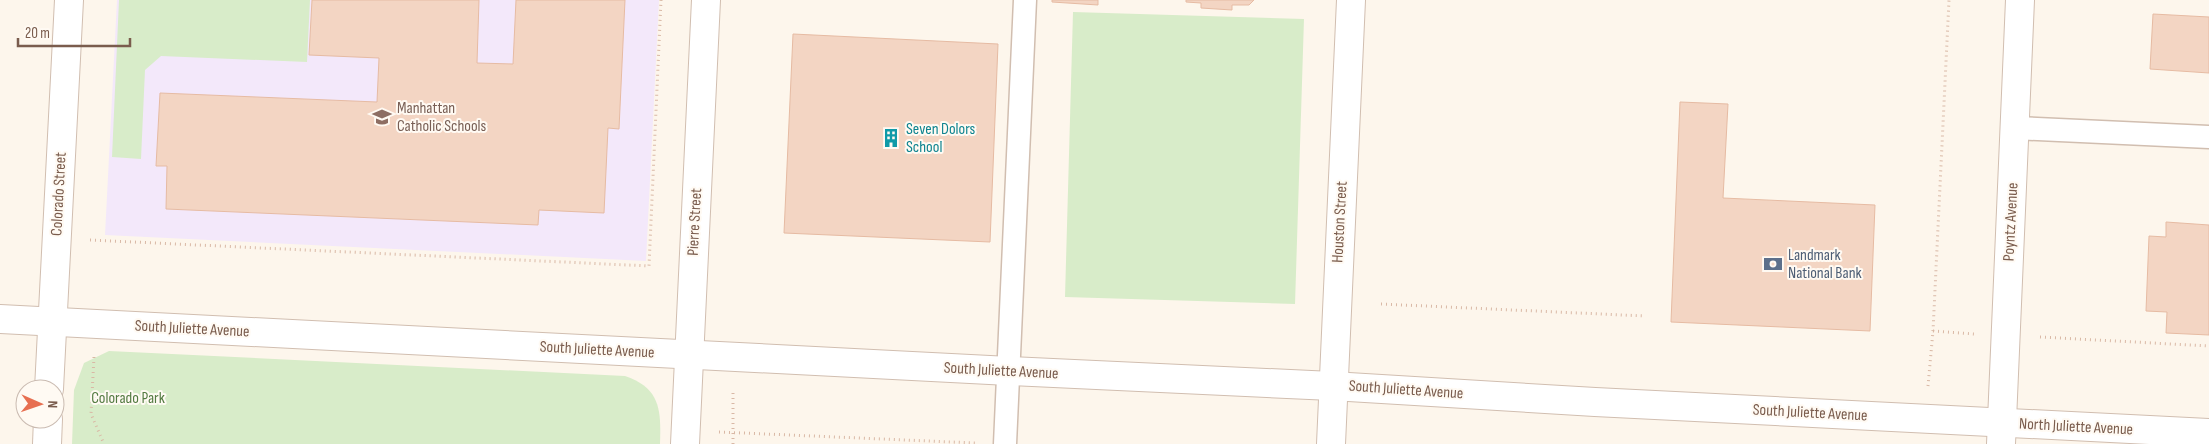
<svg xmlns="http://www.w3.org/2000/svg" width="2209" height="444" viewBox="0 0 2209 444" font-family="'Sofia Sans Condensed',sans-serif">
  <rect width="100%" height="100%" fill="#fdf6ec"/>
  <polygon fill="#f3e8fa" points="117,0 659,0 646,261 105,235"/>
  <g fill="#d8ecc9">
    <polygon points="119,0 310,0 307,62 161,56 145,70 141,159 112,157"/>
    <polygon points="1073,12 1304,19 1295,304 1065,297"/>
    <path d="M109,351L625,376C661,388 661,411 660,444H72L74,390L84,363Z"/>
  </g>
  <g fill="#f3d5c3" stroke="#e6bba3">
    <polygon points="312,0 479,0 477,63 513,64 516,0 625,0 619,129 608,128 604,213 539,210 538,225 166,209 167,166 156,166 160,93 377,102 379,58 309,55"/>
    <polygon points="1052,0 1098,0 1098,5 1052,2"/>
    <polygon points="1186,0 1254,0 1249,5 1232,5 1232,10 1201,8 1201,3 1186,2"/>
    <polygon points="2153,14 2209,17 2209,73 2150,69"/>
    <polygon points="793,34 998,44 990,242 784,233"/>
    <polygon points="1680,102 1728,104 1723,198 1875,205 1870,331 1671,322"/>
    <polygon points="2166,222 2209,225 2209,335 2166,333 2167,312 2146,311 2149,236 2166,237"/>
  </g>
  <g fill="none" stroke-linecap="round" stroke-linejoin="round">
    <g stroke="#d1beb0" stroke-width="25">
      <g id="service">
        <polyline points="2015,128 2209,137"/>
        <polyline points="1005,444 1025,0"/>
      </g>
    </g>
    <g stroke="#d1beb0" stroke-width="30">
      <g id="minor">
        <polyline points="49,389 69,0"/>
        <polyline points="47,444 48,419"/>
        <polyline points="685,444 706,0"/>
        <polyline points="1331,444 1351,0"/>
      </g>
    </g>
    <g stroke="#d1beb0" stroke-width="30">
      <g id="tertiary">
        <polyline points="0,319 1009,371 1332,386 1595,402 2209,433"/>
        <polyline points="2001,444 2020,0"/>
      </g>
    </g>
    <g stroke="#d9b8a5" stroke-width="3" stroke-dasharray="1 4" stroke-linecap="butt">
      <polyline points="90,240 649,266 661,0"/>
      <polyline points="1381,304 1645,316"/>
      <polyline points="1933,331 1974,334"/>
      <polyline points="2040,337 2209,346"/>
      <polyline points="94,357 91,414 104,444"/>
      <polyline points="1928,386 1933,331 1949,0"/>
      <polyline points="719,432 975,443"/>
      <polyline points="733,444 733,390"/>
    </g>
    <use href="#service" stroke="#fff" stroke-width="22"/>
    <use href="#minor" stroke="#fff" stroke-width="28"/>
    <use href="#tertiary" stroke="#fff" stroke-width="28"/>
  </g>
  <defs>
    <g id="school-bare" transform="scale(1.5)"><path d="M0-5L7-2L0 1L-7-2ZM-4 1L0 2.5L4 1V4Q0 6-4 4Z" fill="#8d6e63" stroke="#fffaf3" stroke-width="2.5" paint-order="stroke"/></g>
    <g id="building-bare" transform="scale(1.5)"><path d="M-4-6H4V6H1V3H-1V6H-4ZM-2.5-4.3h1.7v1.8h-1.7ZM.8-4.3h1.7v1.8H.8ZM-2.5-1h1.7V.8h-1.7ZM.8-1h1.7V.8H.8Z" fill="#0f9aa8" stroke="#fffaf3" stroke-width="2.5" paint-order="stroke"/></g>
    <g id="bank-bare" transform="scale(1.5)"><path d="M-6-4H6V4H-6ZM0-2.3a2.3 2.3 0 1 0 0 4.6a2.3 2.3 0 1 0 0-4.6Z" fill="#5c6f8a" stroke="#fffaf3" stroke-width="2.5" paint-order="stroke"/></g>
  </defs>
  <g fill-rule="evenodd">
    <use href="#school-bare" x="382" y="117"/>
    <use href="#building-bare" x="891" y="138"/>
    <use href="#bank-bare" x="1773" y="264"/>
  </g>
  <g text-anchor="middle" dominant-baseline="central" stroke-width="4" stroke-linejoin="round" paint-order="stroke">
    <g font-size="16" fill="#785e54" stroke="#fffaf3" text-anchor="start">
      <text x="397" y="108">Manhattan<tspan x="397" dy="18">Catholic Schools</tspan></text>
    </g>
    <g font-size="16" fill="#0d838f" stroke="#fffaf3" text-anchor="start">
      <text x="906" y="129">Seven Dolors<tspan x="906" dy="18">School</tspan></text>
    </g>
    <g font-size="16" fill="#7a5c4d" stroke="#fffaf3">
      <text transform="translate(59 194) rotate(-87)">Colorado Street</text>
      <text transform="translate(695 222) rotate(-87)">Pierre Street</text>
      <text transform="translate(1340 222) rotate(-87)">Houston Street</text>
      <text transform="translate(2011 222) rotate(-87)">Poyntz Avenue</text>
      <text transform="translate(192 329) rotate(3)">South Juliette Avenue</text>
      <text transform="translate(597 350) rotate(3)">South Juliette Avenue</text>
      <text transform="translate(1001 371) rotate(3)">South Juliette Avenue</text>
      <text transform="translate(1406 390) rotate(4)">South Juliette Avenue</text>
      <text transform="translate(1810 413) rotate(3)">South Juliette Avenue</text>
      <text transform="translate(2076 427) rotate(3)">North Juliette Avenue</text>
    </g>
    <g font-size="16" fill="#4e5e75" stroke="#fffaf3" text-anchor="start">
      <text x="1788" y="255">Landmark<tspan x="1788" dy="18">National Bank</tspan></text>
    </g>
    <g font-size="16" fill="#537a41" stroke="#fffaf3">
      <text x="128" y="398">Colorado Park</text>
    </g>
  </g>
  <g transform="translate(40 404) rotate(92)"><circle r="24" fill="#fffaf3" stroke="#cabbb1"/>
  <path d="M0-4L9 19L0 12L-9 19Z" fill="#e76f51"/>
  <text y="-8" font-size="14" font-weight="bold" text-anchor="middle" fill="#7a5c4d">N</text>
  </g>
  <path d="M18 38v8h112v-8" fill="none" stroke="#7a5c4d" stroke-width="2.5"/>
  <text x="25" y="38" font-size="15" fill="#7a5c4d" stroke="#fffaf3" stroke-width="4" paint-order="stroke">20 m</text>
</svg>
